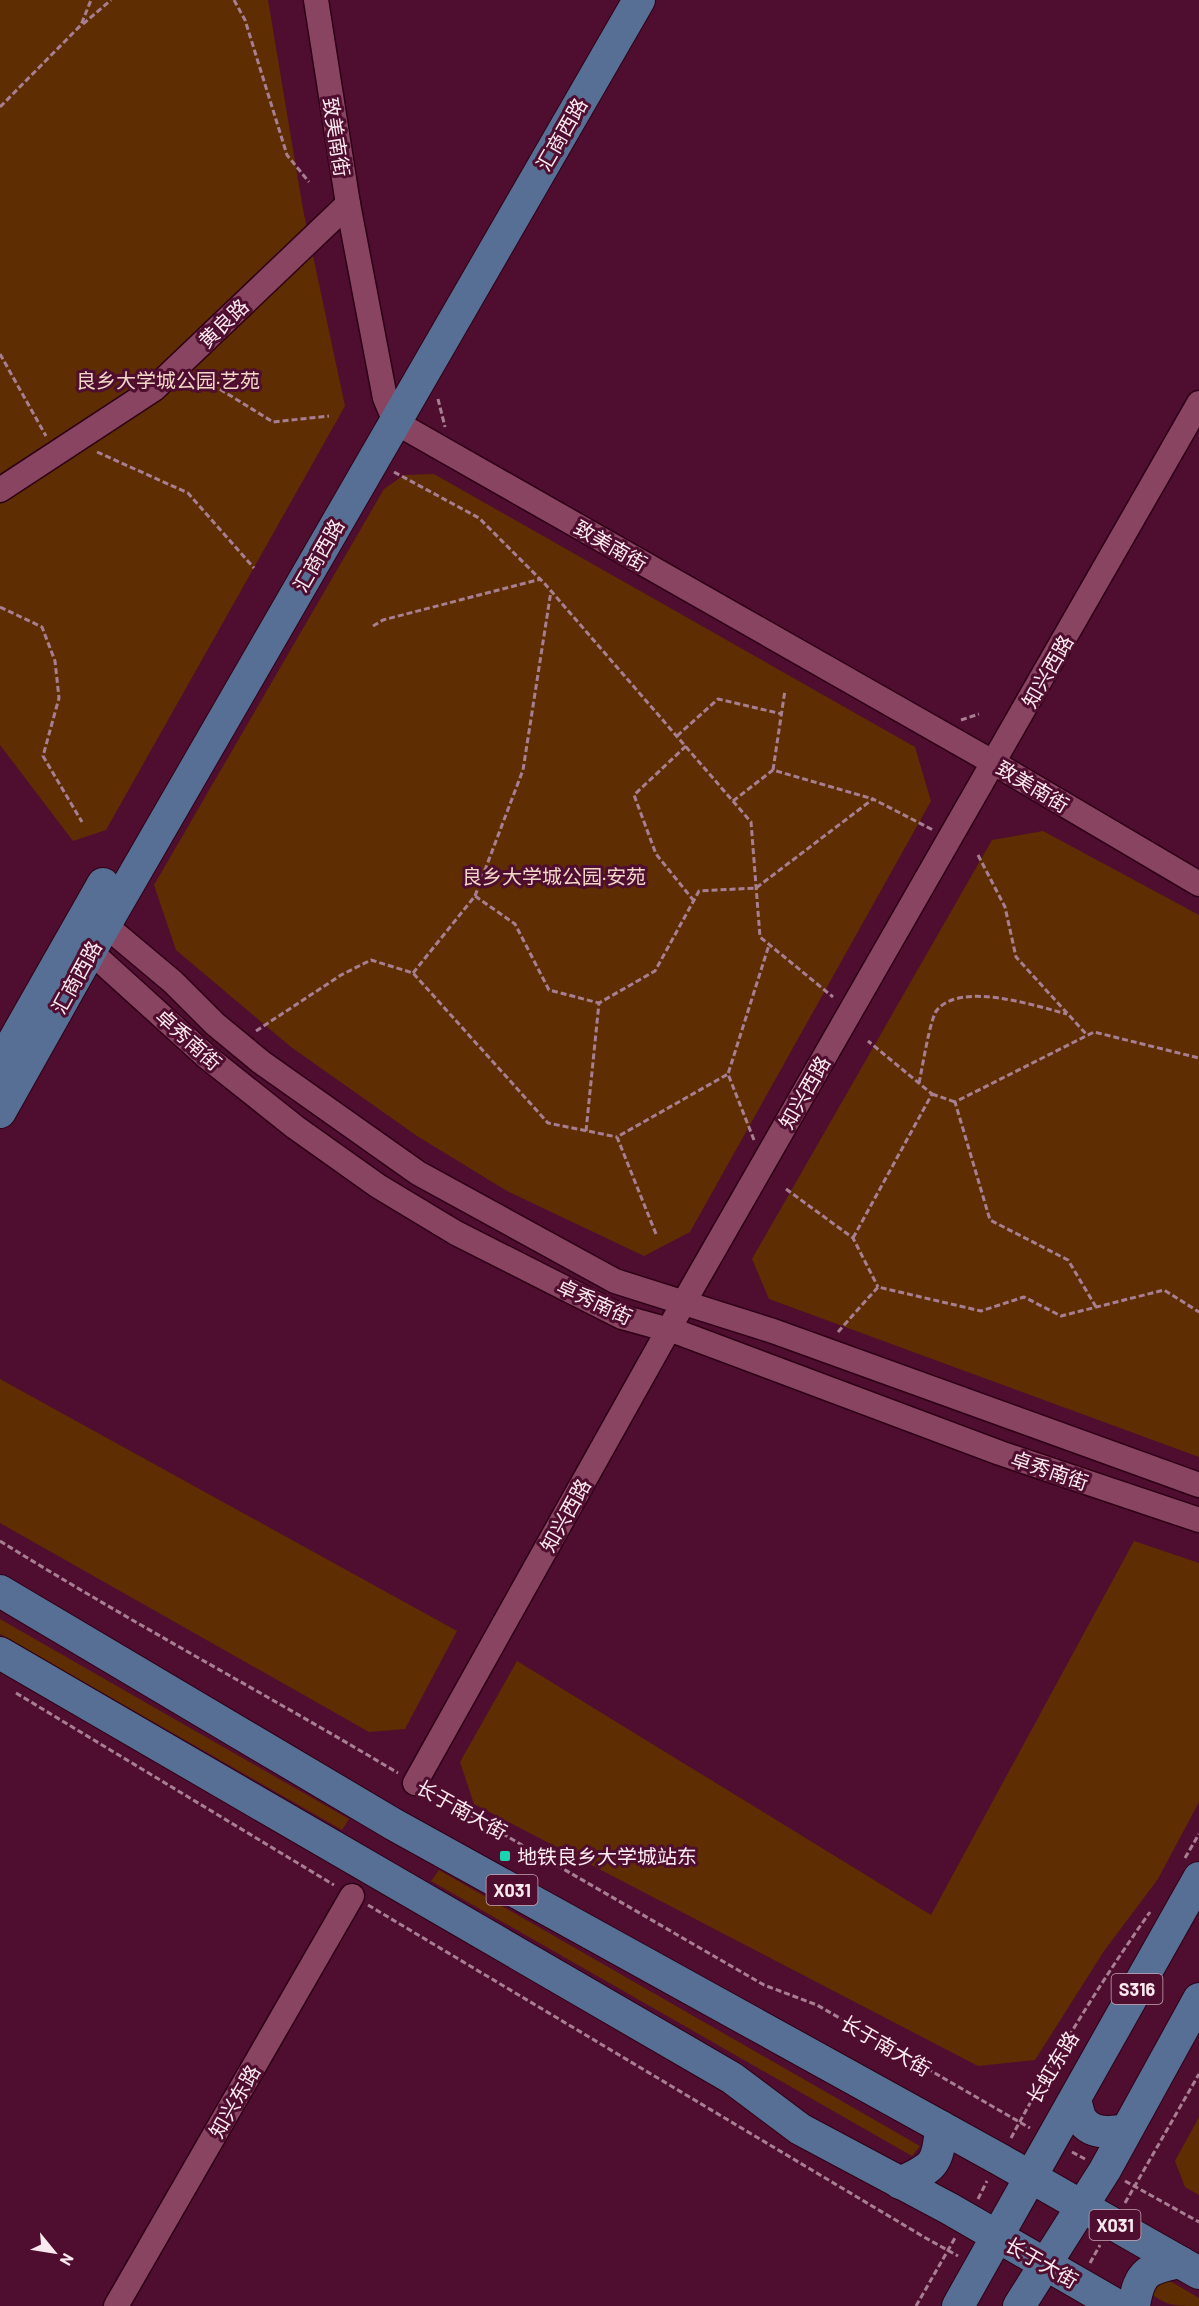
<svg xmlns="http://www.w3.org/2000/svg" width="1199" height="2306" viewBox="0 0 1199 2306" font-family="Barlow,'Noto Sans SC',sans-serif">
  <rect width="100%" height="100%" fill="#4f0e2f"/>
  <g fill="#5e2d01">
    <polygon points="0,0 268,0 303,209 345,406 106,830 73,841 0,745"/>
    <polygon points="434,474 915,747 931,801 690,1232 644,1256 507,1191 417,1136 291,1047 176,950 154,885 384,489 404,475"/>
    <polygon points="1043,831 1199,915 1199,1457 769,1299 752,1259 992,840"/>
    <polygon points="0,1379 457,1631 405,1729 369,1732 0,1523"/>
    <polygon points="1134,1541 1199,1563 1199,1802 1158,1879 1104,1951 1035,2060 978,2066 474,1804 460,1762 517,1661 931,1915"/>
    <polygon points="0,1619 349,1819 342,1830 0,1634"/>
    <polygon points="439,1870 920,2146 912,2156 431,1881"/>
    <polygon points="1199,2117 1199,2195 1185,2187 1175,2161"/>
    <path d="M1153,2281H1170L1199,2298V2306C1173,2306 1166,2306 1146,2290Z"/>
  </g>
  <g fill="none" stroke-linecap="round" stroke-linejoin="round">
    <g stroke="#2d0016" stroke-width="27">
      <g id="minor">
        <polyline points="316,0 348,204 385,398 395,422 994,763 1199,884"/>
        <polyline points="0,490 154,389 348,204"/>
        <polyline points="94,911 105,925 173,982 215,1024 261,1062 418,1173 615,1281 773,1331 1199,1485"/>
        <polyline points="81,937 90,951 207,1057 295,1127 378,1186 456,1233 622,1317 680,1333 1000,1453 1199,1520"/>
        <polyline points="415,1783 684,1302 1199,403"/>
        <polyline points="116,2306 352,1896"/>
      </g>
    </g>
    <g stroke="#2d0016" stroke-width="34">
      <g id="major">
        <polyline points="0,1065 103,884"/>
        <polyline points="0,1112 105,925 639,0"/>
        <polyline points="0,1591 393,1824 999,2159 1199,2273"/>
        <polyline points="0,1653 732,2078 800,2129 950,2209 1118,2306"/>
        <path d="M1075,2100C1077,2105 1078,2114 1081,2119C1091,2135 1111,2133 1126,2130"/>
        <path d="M900,2183C934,2167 938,2165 941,2127"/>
        <polyline points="958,2306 1199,1878"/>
        <polyline points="1019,2306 1105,2170 1199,1999"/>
        <path d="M1134,2306C1139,2272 1148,2268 1180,2262"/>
      </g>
    </g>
    <g stroke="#a87f92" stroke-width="3" stroke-dasharray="6 3" stroke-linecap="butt">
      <polyline points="234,0 245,20 287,155 309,182"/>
      <polyline points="83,24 111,0"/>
      <polyline points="0,107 81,25 91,0"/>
      <polyline points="0,354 46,436"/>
      <polyline points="197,375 273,422 329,416"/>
      <polyline points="438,399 445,427"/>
      <polyline points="97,452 188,493 254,568"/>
      <polyline points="394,472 479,518 545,584 751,822 760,937 833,997"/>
      <polyline points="0,607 42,627 55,661 59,698 43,756 82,822"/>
      <polyline points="373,626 383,620 541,579"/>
      <polyline points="961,720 979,714"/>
      <polyline points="677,736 718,699 782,714"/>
      <polyline points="686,746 634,795 656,854 694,901"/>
      <polyline points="773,770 785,690"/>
      <polyline points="733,801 773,770 873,799"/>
      <polyline points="978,855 1005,907 1016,957 1087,1035"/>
      <polyline points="475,896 523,770 551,591"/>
      <polyline points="413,973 475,896 515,924 549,990 599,1003"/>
      <polyline points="256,1031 341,975 371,960 413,973 548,1123 617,1137"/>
      <path d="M919,1083C922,1070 930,1018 937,1010C961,981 1036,1006 1067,1014"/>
      <polyline points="932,1094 955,1102"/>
      <polyline points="586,1131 599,1003 655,971 699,891 756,888 873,799 933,830"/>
      <polyline points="754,1140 728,1074 769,945"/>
      <polyline points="786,1189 853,1238 878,1287"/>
      <polyline points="656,1234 617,1137 728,1074"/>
      <polyline points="853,1238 932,1094 868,1041"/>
      <polyline points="1096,1307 1068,1260 990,1220 955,1102 1094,1032 1199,1058"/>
      <polyline points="838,1332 878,1287 981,1311 1024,1297 1061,1316 1164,1290 1199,1312"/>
      <path d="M0,1541C130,1622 266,1694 398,1773"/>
      <polyline points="16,1693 334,1885"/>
      <polyline points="432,1793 764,1985 817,2005 1030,2128"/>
      <polyline points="1185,1858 1199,1834"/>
      <polyline points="368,1905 924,2237 958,2256"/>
      <path d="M1011,2138C1053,2060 1099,1984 1150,1912"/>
      <polyline points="1072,2152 1085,2159"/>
      <polyline points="1125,2181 1199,2222"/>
      <polyline points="978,2199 987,2181"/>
      <polyline points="1125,2203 1199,2074"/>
      <polyline points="1090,2263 1100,2245"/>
      <polyline points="916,2306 955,2238"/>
    </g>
    <use href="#minor" stroke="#894461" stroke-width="24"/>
    <use href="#major" stroke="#576f95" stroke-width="32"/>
  </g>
  <rect fill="#1bd5b1" stroke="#4f0e2f" stroke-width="2" x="499" y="1850" width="12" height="12" rx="3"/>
  <g text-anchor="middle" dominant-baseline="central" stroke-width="6" stroke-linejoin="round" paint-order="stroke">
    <g fill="#4f0e2f" stroke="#c7a7b5" stroke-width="1.5">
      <rect x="486.5" y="1875" width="51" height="30" rx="4.5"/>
      <rect x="1111.5" y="1974" width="51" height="30" rx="4.5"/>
      <rect x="1089.5" y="2210" width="51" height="30" rx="4.5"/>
    </g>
    <g font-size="18" font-weight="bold" fill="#fae9ef">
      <text x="512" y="1890">X031</text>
      <text x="1137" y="1989">S316</text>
      <text x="1115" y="2225">X031</text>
    </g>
    <g font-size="20" fill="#fae9ef" stroke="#4f0e2f">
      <text transform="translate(561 134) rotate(-60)">汇商西路</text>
      <text transform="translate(337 137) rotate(81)">致美南街</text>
      <text transform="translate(223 323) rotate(-44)">黄良路</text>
      <text transform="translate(611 545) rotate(30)">致美南街</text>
      <text transform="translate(318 555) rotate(-60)">汇商西路</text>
      <text transform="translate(1047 671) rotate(-60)">知兴西路</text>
      <text transform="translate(1033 786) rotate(31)">致美南街</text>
      <text transform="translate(76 977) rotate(-61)">汇商西路</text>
      <text transform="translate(189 1039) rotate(42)">卓秀南街</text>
      <text transform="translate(804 1092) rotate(-60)">知兴西路</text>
      <text transform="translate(595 1301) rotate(25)">卓秀南街</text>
      <text transform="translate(1050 1470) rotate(19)">卓秀南街</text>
      <text transform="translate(565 1515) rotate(-61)">知兴西路</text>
      <text transform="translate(462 1809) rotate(29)">长于南大街</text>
      <text transform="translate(886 2045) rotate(30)">长于南大街</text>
      <text transform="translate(1052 2067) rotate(-59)">长虹东路</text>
      <text transform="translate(234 2101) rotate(-60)">知兴东路</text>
      <text transform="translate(1042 2262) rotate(30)">长于大街</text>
    </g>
    <g font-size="20" fill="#efd6c7" stroke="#4f0e2f">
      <text x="168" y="380">良乡大学城公园·艺苑</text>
      <text x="554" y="876">良乡大学城公园·安苑</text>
    </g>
    <g font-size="20" fill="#fae9ef" stroke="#4f0e2f" text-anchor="start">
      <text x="517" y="1856">地铁良乡大学城站东</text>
    </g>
  </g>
  <g transform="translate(54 2252) rotate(120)" stroke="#4f0e2f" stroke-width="4.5" paint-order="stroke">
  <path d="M0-4.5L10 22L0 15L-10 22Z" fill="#fae9ef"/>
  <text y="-9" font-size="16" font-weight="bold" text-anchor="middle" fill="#fae9ef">N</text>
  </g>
</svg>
